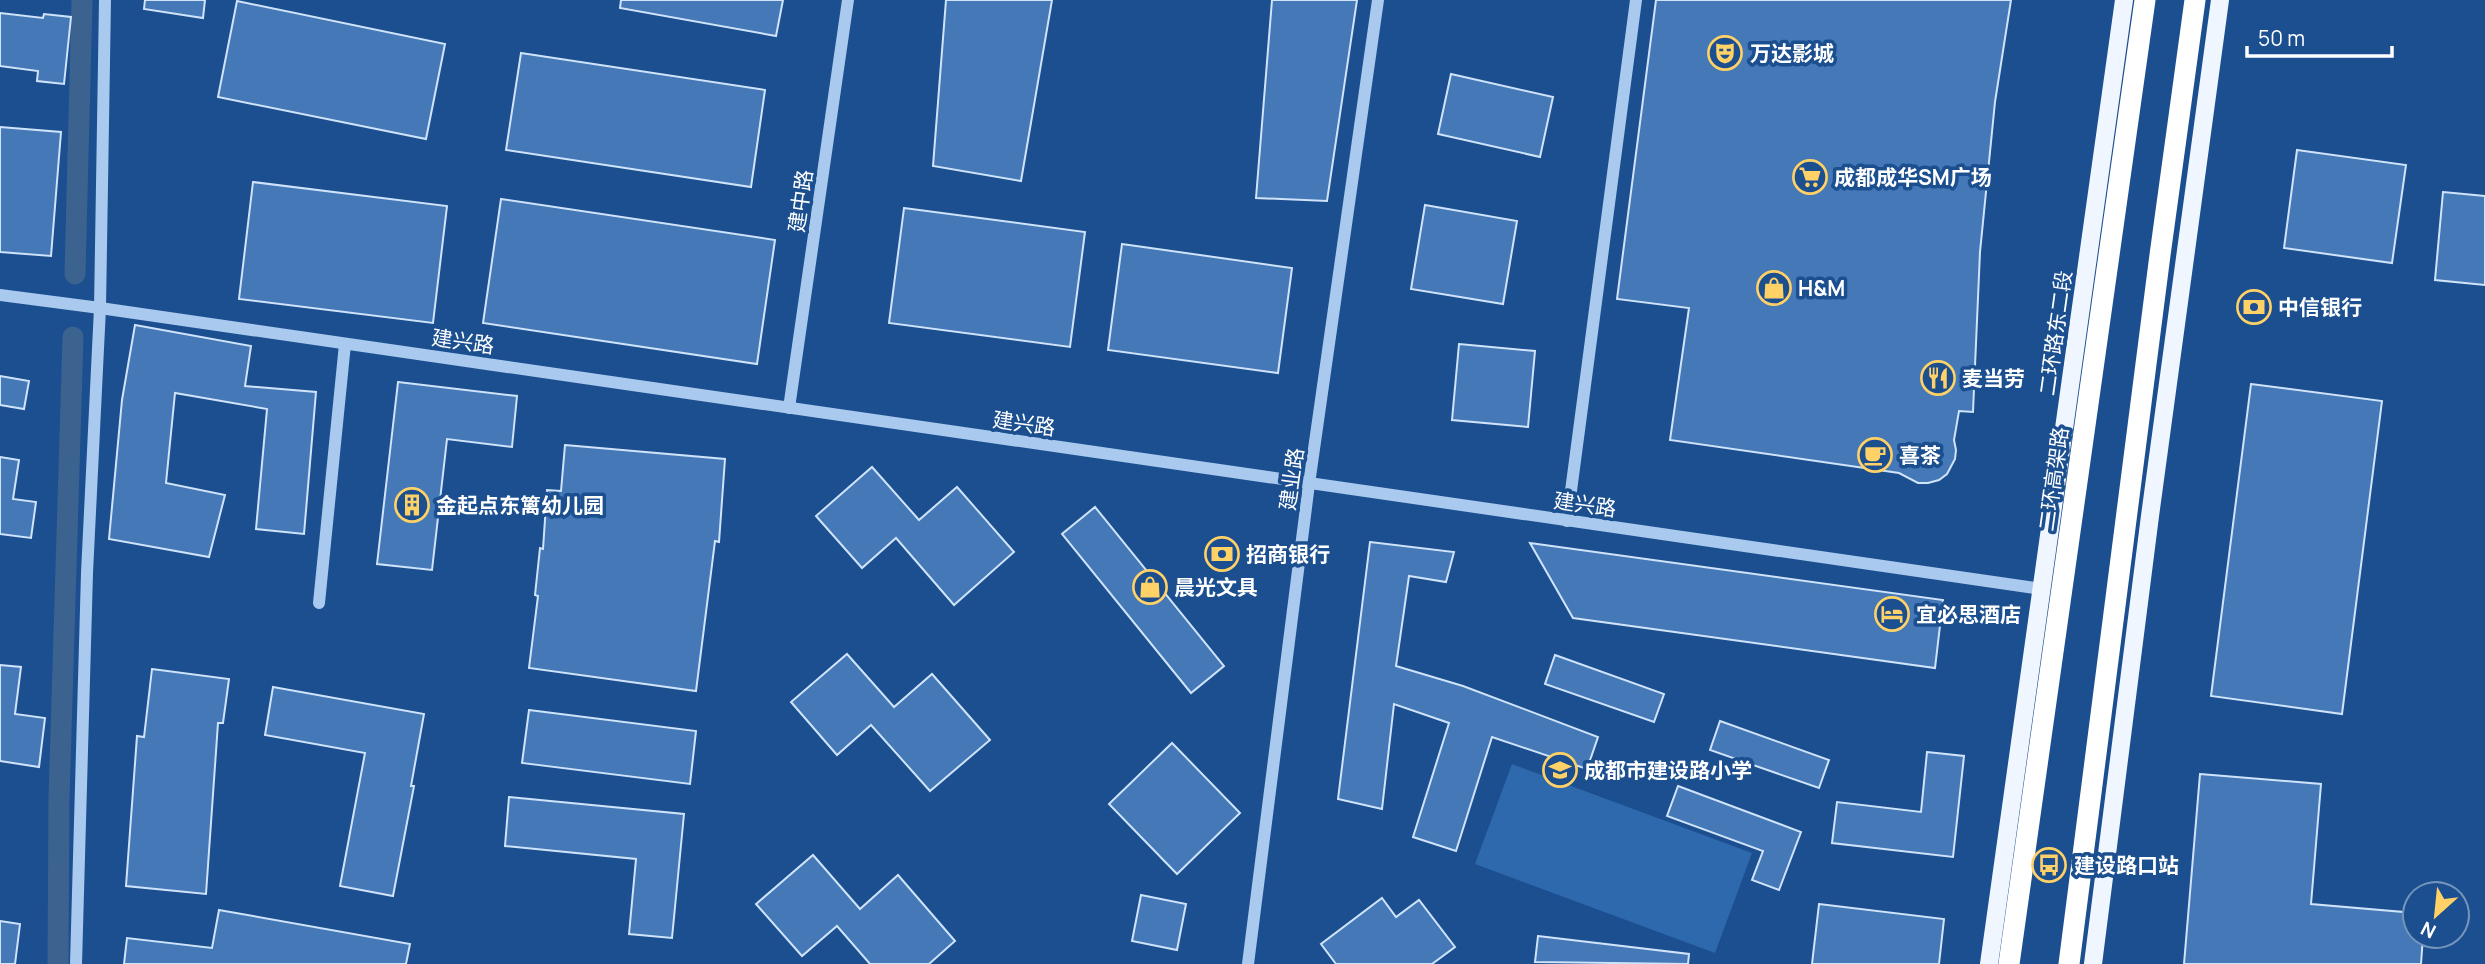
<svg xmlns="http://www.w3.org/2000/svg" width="2485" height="964" viewBox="0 0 2485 964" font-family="Manrope,'Noto Sans SC',sans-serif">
  <rect width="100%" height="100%" fill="#1b4f8f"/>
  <polygon fill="#2e69ad" points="1512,764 1752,853 1715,953 1475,864"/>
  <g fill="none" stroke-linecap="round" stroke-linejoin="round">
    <g stroke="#3c6290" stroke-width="21">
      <polyline points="75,274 82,0"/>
      <polyline points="58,964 59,798 73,337"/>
    </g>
  </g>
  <g fill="#4478b7" stroke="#cfe3fa" stroke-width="2">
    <polygon points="145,0 205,0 203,18 144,9"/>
    <polygon points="621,0 783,0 776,36 620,8"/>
    <polygon points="946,0 1052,0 1021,181 933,166"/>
    <polygon points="1272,0 1357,0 1327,201 1256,198"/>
    <polygon points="1656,0 2011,0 1995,102 1980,252 1973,412 1959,411 1954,440 1956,450 1955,459 1947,474 1939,480 1928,483 1918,483 1899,473 1670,440 1689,308 1617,299"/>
    <polygon points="237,1 445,44 426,139 218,97"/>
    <polygon points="0,13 43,18 44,14 71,17 64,84 37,81 38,71 0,66"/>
    <polygon points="521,53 765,90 751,187 506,150"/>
    <polygon points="1451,74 1553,97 1540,157 1438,134"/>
    <polygon points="0,127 61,132 51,256 0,252"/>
    <polygon points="2297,150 2406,165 2392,263 2284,248"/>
    <polygon points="253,182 447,206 433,323 239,299"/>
    <polygon points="2443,192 2485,196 2485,285 2435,280"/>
    <polygon points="501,199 775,240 757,364 483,323"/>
    <polygon points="1425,205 1517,221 1503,304 1411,289"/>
    <polygon points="904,208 1085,232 1070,347 889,323"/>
    <polygon points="1122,244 1292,268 1278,373 1108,350"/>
    <polygon points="135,325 251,346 245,386 316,392 304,534 256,529 267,409 175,393 166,483 225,495 209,557 109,539 122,400"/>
    <polygon points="1459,344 1535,351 1528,427 1452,420"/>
    <polygon points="0,376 29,381 24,409 0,405"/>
    <polygon points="398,382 517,396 512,447 447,439 432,570 377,564"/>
    <polygon points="2251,384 2382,401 2342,714 2211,696"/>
    <polygon points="565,445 725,459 719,542 715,541 696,691 529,668 538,596 535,595 540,548 543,549 547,490 561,491"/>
    <polygon points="0,457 19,460 13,499 36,502 31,538 0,534"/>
    <polygon points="872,467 919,520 957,487 1014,552 954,605 896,538 862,568 816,516"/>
    <polygon points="1095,507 1224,666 1191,693 1062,534"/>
    <polygon points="1370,542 1454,552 1446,582 1409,576 1396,666 1463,686 1598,737 1587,769 1492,737 1456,851 1413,837 1449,723 1394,704 1382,809 1338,799"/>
    <polygon points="1530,543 1943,600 1935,668 1573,618"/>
    <polygon points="847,654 894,707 932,674 990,740 930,791 871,725 837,755 791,702"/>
    <polygon points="1555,655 1664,694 1654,722 1545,684"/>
    <polygon points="0,665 21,667 15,714 45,718 39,767 0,761"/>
    <polygon points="152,669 229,679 223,723 218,723 206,894 126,886 137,736 144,737"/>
    <polygon points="273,687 424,714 411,786 414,786 393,896 340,886 365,753 265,735"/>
    <polygon points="529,710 696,731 690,784 522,763"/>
    <polygon points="1720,721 1829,760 1819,788 1710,750"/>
    <polygon points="1172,743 1240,813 1177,874 1109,804"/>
    <polygon points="1927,752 1964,756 1953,857 1832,843 1837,802 1921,812"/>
    <polygon points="2200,774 2321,784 2311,904 2415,913 2415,936 2423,936 2421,964 2184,964"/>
    <polygon points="1678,786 1801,832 1779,890 1752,880 1763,851 1667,816"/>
    <polygon points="509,797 684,814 672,938 629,934 636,859 505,846"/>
    <polygon points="813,855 860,909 898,875 955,941 929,964 870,964 837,926 802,956 756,904"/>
    <polygon points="1141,895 1186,904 1177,950 1132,941"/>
    <polygon points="1382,898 1396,917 1419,900 1455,947 1432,964 1336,964 1321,944"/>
    <polygon points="1819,904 1944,919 1939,964 1812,964"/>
    <polygon points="219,910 410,944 406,964 124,964 127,938 212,948"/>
    <polygon points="0,921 20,924 15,964 0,964"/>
    <polygon points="1538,936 1689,954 1688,964 1535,962"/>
  </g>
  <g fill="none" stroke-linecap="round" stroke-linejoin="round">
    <g stroke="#a9c9ee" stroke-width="12">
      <polyline points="0,295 100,308 2042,589"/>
      <polyline points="789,408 848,0"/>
      <polyline points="1567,521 1636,0"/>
      <polyline points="319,603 345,344"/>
      <polyline points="76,964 87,573 100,308 105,0"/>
      <polyline points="1248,964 1309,484 1378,0"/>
    </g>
    <g stroke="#f0f6ff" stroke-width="18">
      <polyline points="1989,964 2124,0"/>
      <polyline points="2093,964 2150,516 2220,0"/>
    </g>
    <g stroke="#fff" stroke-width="21">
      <polyline points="2009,964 2145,0"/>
      <polyline points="2069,964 2160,255 2195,0"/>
    </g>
  </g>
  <defs>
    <g id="theatre-ring" transform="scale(1.75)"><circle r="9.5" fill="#1b4f8f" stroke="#ffd166" stroke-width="1.5"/><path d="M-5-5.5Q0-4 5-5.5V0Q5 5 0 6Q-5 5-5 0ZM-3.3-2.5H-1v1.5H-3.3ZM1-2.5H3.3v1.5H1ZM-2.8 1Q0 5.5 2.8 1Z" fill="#ffd166"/></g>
    <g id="supermarket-ring" transform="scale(1.75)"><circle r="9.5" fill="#1b4f8f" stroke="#ffd166" stroke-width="1.5"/><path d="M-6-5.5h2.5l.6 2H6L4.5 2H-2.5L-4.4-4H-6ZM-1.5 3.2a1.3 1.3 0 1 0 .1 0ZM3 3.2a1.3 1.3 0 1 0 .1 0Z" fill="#ffd166"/></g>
    <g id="shop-ring" transform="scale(1.75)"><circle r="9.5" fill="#1b4f8f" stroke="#ffd166" stroke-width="1.5"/><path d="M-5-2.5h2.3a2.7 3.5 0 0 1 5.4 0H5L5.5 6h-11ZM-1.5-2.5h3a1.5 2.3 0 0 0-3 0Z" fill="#ffd166"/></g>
    <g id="bank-ring" transform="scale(1.75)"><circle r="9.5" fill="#1b4f8f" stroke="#ffd166" stroke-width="1.5"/><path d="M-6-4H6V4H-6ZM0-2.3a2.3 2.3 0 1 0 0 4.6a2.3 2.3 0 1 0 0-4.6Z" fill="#ffd166"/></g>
    <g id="restaurant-ring" transform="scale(1.75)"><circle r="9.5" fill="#1b4f8f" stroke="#ffd166" stroke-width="1.5"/><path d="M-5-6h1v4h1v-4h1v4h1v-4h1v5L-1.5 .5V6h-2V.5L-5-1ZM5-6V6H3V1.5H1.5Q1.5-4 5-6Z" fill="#ffd166"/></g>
    <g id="cafe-ring" transform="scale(1.75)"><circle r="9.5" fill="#1b4f8f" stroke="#ffd166" stroke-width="1.5"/><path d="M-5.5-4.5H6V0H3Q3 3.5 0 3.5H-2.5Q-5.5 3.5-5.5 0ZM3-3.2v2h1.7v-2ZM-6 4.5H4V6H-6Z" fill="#ffd166"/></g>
    <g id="building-ring" transform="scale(1.75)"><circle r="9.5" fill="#1b4f8f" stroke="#ffd166" stroke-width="1.5"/><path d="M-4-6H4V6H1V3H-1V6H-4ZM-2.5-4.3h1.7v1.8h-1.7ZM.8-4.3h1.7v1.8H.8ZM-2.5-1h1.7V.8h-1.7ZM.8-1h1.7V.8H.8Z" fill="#ffd166"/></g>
    <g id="hotel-ring" transform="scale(1.75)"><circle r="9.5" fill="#1b4f8f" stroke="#ffd166" stroke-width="1.5"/><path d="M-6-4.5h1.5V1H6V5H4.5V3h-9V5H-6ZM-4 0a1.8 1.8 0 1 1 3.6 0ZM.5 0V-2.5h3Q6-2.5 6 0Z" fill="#ffd166"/></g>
    <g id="school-ring" transform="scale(1.75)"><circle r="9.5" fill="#1b4f8f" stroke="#ffd166" stroke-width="1.5"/><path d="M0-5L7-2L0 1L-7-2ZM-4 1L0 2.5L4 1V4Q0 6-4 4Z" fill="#ffd166"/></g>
    <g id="bus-ring" transform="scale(1.75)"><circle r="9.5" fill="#1b4f8f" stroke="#ffd166" stroke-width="1.5"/><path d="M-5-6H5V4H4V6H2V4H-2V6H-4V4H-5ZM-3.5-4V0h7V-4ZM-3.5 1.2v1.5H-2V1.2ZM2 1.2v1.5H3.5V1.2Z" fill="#ffd166"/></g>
  </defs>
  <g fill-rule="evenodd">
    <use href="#theatre-ring" x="1725" y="53"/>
    <use href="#supermarket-ring" x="1810" y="177"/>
    <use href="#shop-ring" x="1774" y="288"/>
    <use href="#bank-ring" x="2254" y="307"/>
    <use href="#restaurant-ring" x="1938" y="378"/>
    <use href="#cafe-ring" x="1875" y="455"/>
    <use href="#building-ring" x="412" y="505"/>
    <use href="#bank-ring" x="1222" y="554"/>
    <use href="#shop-ring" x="1150" y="587"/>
    <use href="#hotel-ring" x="1892" y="614"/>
    <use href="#school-ring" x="1560" y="770"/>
    <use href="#bus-ring" x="2049" y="865"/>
  </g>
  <g text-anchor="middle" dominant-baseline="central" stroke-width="7" stroke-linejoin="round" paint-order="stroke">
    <g font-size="21" font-weight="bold" fill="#fff" stroke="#1b4f8f" text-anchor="start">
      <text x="1750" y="53">万达影城</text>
      <text x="1834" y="177">成都成华SM广场</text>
      <text x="1798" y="288">H&amp;M</text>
      <text x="2278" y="307">中信银行</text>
      <text x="1962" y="378">麦当劳</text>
      <text x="1899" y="455">喜茶</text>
      <text x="436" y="505">金起点东篱幼儿园</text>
      <text x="1246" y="554">招商银行</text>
      <text x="1174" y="587">晨光文具</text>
      <text x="1916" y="614">宜必思酒店</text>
      <text x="1584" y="770">成都市建设路小学</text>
      <text x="2074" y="865">建设路口站</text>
    </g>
    <g font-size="21" fill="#fff" stroke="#1b4f8f">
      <text transform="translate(800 201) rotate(-82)">建中路</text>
      <text transform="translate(2055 333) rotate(-82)">二环路东二段</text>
      <text transform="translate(463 341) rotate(8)">建兴路</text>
      <text transform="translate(1024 423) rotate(8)">建兴路</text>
      <text transform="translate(1291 479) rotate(-82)">建业路</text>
      <text transform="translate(2053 479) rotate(-82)">二环高架路</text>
      <text transform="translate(1585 504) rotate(8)">建兴路</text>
    </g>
  </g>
  <g transform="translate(2436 915) rotate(207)"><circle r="33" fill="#1b4f8f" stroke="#7695bc" stroke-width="2"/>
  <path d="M0-5L12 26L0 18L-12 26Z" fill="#ffd166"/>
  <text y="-10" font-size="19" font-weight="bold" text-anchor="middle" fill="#ffffff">N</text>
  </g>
  <path d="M2247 46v10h145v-10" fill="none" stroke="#ffffff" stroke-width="3.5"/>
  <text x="2258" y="46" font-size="21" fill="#ffffff" stroke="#1b4f8f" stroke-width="5" paint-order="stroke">50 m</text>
</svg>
